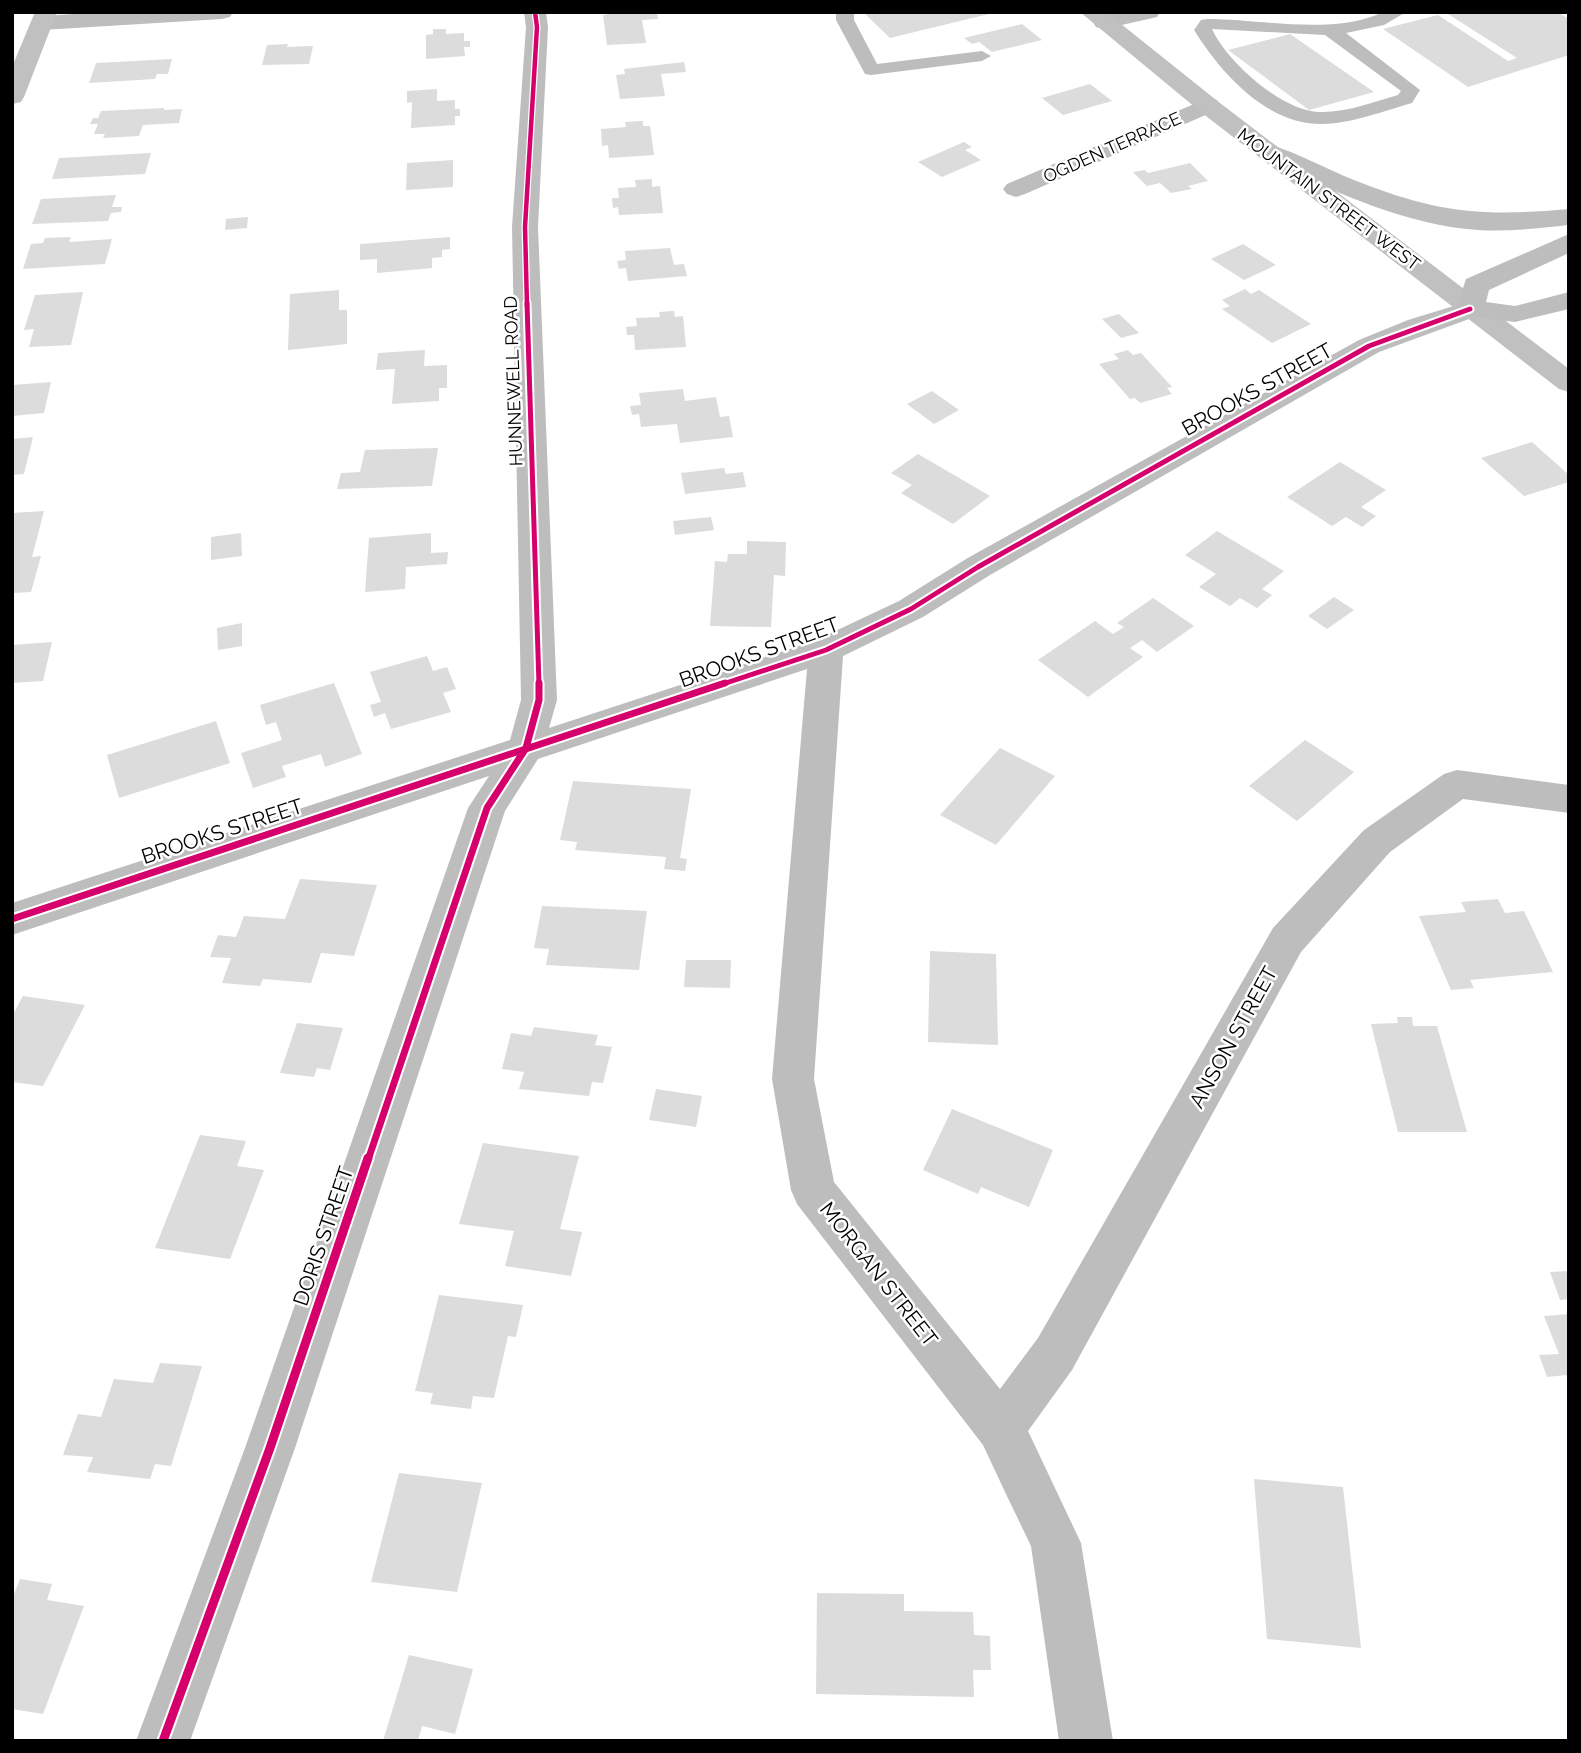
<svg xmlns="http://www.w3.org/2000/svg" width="1581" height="1753" viewBox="0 0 1581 1753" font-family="Raleway,sans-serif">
  <rect width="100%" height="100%" fill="#fff"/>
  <g fill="#dcdcdc">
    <polygon points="618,12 657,12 658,19 642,20 646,43 607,45 603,15"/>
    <polygon points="863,12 993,12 993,13 890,38"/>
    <polygon points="1454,12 1557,12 1569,19 1569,55 1468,87 1383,29 1438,15 1508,61 1517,58 1448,14"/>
    <polygon points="1022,24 1042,40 992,52 979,42 972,44 964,38"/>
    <polygon points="433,29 446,29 446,34 464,33 464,41 470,41 470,47 464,47 465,56 426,59 426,35 433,34"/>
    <polygon points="1290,34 1374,92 1309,110 1228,50"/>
    <polygon points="288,44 287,47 313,46 309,64 262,65 267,45"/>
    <polygon points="172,59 168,74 157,74 155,79 89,83 96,63"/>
    <polygon points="684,62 686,72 661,74 665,96 620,99 616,75 625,74 624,69"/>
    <polygon points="1090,84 1112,101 1063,115 1042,98"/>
    <polygon points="437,89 437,101 455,100 455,109 460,109 460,116 455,116 455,125 411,128 412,102 407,103 407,91"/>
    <polygon points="164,108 164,110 182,109 179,123 143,125 139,136 103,138 105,134 94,134 98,124 90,124 93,118 98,118 101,111"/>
    <polygon points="643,121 643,126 650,126 654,155 609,158 608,145 602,146 601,129 626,127 625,122"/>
    <polygon points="964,142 972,147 965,150 981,160 942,177 918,162"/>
    <polygon points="151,153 145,174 52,179 59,158"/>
    <polygon points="453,160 453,187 406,190 407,163"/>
    <polygon points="1190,163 1208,181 1188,186 1192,189 1171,193 1160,183 1147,186 1133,172 1145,170 1148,173"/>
    <polygon points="652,179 652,187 660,186 663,213 619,215 618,207 613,208 612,198 619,198 618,188 636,187 635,180"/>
    <polygon points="116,195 112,207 122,207 121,212 111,213 108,221 32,224 41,199"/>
    <polygon points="248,217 247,228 225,230 226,219"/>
    <polygon points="71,237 69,242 112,239 105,264 23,269 31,244 43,243 45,238"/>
    <polygon points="450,237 450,249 442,250 442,257 432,258 432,268 377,273 377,259 360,260 360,244"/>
    <polygon points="1243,244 1276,265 1244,280 1211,259"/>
    <polygon points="670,248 674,265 684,264 687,276 628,281 626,268 619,269 617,261 626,260 625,251"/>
    <polygon points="1245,289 1251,294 1259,290 1311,324 1272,343 1222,309 1230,306 1222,300"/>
    <polygon points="339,290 339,310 347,310 347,344 288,350 290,294"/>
    <polygon points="83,292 71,345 29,347 34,329 24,330 35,295"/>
    <polygon points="674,311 675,317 683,316 686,347 635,350 634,335 627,335 626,327 637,326 636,318 660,317 659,312"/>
    <polygon points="1119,314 1139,333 1121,338 1102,319"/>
    <polygon points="425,350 424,366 447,365 447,388 439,388 439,401 392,404 395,369 376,370 378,353"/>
    <polygon points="1128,350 1133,355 1141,353 1172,387 1167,388 1172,394 1140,403 1135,398 1130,399 1099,364 1119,359 1114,354"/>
    <polygon points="51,382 44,413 12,416 12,385"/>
    <polygon points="683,389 685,401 716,397 720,417 729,416 733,437 680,443 677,424 641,427 639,414 632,415 630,406 641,405 639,393"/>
    <polygon points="932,391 959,410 934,424 907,404"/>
    <polygon points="33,437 24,474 12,475 12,439"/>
    <polygon points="1532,442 1569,475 1569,482 1524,496 1481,458"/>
    <polygon points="438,448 432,486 337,489 341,473 360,472 365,450"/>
    <polygon points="918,454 990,496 953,524 901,493 912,485 891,473"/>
    <polygon points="1340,462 1386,490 1361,507 1376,516 1362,527 1346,517 1332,526 1287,497"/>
    <polygon points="724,468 726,474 743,472 746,487 685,494 681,473"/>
    <polygon points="44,511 32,557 41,556 31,592 12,593 12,513"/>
    <polygon points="711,517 714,530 675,535 673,521"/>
    <polygon points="1217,531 1284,571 1262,589 1272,595 1257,608 1240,598 1230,606 1199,587 1216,574 1185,555"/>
    <polygon points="241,533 242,556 211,560 211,537"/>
    <polygon points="431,533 431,553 448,552 447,564 406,567 405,589 365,592 369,538"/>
    <polygon points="747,541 786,542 785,576 774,575 771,627 710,626 715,561 727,562 728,554 747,554"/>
    <polygon points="1334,597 1354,610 1327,629 1308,616"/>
    <polygon points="1153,598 1194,626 1157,652 1142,640 1130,648 1143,657 1088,697 1038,660 1095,621 1113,634 1124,627 1117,623"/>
    <polygon points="242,623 242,646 218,650 217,628"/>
    <polygon points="52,642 43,681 12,683 12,645"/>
    <polygon points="427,656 433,671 447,667 456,689 443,693 451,712 391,729 385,713 374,717 370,705 381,702 370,672"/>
    <polygon points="334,683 362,754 325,767 321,754 282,766 286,777 253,788 241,753 282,740 276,722 266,725 260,705"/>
    <polygon points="216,721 230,763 119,798 107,755"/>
    <polygon points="1305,740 1354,772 1297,821 1249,786"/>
    <polygon points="1000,748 1055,776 996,845 940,815"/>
    <polygon points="573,781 691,789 680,858 687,859 685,871 664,869 666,857 575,850 577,842 560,840"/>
    <polygon points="300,879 377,885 354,956 321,953 311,983 263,979 260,986 222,983 231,958 210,957 218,935 236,937 244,916 285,919"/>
    <polygon points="1498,899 1505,913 1524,911 1553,972 1470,980 1474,988 1451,990 1419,916 1466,912 1461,902"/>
    <polygon points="542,906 647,911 639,970 546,965 549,949 534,948"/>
    <polygon points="930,951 996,954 998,1045 928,1042"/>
    <polygon points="686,960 731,960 730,988 684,987"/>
    <polygon points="23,996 85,1005 43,1086 12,1082 12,1016"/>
    <polygon points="1397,1017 1412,1017 1413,1026 1437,1026 1467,1132 1398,1132 1371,1024 1398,1023"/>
    <polygon points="297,1023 343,1028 330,1070 317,1068 314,1077 280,1073"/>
    <polygon points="534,1027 598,1035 595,1045 612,1047 603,1083 592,1082 589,1096 519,1089 524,1072 502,1069 511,1033 531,1036"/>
    <polygon points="656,1089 702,1096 696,1127 649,1120"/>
    <polygon points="952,1109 1053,1150 1029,1207 981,1187 978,1194 923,1170"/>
    <polygon points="200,1135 246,1141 237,1166 264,1170 230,1259 155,1248"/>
    <polygon points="483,1143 579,1156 560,1229 582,1232 571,1276 505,1266 514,1231 459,1224"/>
    <polygon points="1569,1271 1569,1299 1560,1300 1550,1272"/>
    <polygon points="439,1295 523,1305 516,1337 508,1336 494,1398 473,1396 471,1409 430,1404 433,1393 415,1391"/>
    <polygon points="1569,1314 1569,1381 1566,1375 1547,1377 1539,1355 1559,1354 1544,1316"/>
    <polygon points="160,1363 202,1366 171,1466 155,1464 150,1479 87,1472 93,1457 63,1455 78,1414 101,1417 114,1379 153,1383"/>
    <polygon points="399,1473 482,1483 457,1592 371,1582"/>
    <polygon points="1254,1479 1343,1487 1361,1648 1267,1639"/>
    <polygon points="20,1579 52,1584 47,1600 84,1606 43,1714 12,1709 12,1599"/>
    <polygon points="817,1593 904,1594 904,1611 973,1612 974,1635 990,1636 991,1670 973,1670 974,1697 816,1694"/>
    <polygon points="409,1655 473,1669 455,1734 422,1726 418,1741 383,1741"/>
  </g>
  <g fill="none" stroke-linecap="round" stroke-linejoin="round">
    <g fill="#bdbdbd" fill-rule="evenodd">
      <polygon points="836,12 854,12 854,20 877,64 982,51 991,56 982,61 871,75 865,74 836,20"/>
      <path d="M1383,12H1406L1384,25L1346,33L1420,90L1412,103C1383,111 1351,124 1321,124C1266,124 1221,73 1194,30L1201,20L1207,19C1261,19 1333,36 1383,12ZM1212,29L1325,35L1401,91L1398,95C1373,102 1346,113 1319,112C1282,111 1227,62 1212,29Z"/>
    </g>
    <g fill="#bdbdbd" fill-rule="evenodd">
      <polygon points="106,12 233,12 230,17 222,19 42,30 34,28 31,23 34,18 42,16"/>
      <polygon points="524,12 546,12 548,27 538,227 557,700 549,728 814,641 899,601 966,559 1359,340 1408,320 1470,301 1480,303 1484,309 1480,315 1379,352 990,575 923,617 843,656 814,1079 834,1182 1000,1389 1038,1338 1273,928 1364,830 1444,774 1457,770 1569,785 1569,813 1463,799 1390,852 1301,952 1072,1370 1028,1431 1081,1543 1113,1741 1059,1741 1031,1546 1006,1494 983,1445 797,1204 791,1190 772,1079 807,669 538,759 505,811 295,1448 190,1741 136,1741 245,1448 468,808 489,776 12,935 12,903 510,740 521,700 512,227 526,27"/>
      <polygon points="1117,12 1160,12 1157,17 1104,29 1096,27 1093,22 1096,17"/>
      <polygon points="1208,98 1217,100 1220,105 1217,110 1025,194 1016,197 1007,194 1003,189 1007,184"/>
    </g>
    <g fill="#c0c0c0" fill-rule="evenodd">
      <polygon points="35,12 57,12 24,97 21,102 12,104 12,67"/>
      <polygon points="1080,12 1106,12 1220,103 1569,369 1569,392 1559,389 1202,113"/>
    </g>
    <g fill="#bdbdbd" fill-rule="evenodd">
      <path d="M1270,145C1299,153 1326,169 1354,180C1437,213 1481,217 1569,209V225C1539,228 1508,232 1478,230C1402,225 1330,189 1261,158L1257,153L1261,148Z"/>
      <polygon points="1569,234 1569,253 1489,290 1486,302 1515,306 1569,292 1569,309 1515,322 1460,315 1456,309 1466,279"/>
    </g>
    <g stroke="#fff" stroke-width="7">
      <polyline id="cycleway-far3" points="527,305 525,227 537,27 535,12"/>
    </g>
    <g stroke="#fff" stroke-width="9">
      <g id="cycleway-far2">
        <polyline points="527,303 539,685"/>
        <polyline points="720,685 826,650 911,609 978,567 1369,346 1470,309"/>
      </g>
    </g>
    <g stroke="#fff" stroke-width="11">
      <g id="cycleway-far1">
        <polyline points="12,919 725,683"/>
        <polyline points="368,1160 487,808 526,748 539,700 539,683"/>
      </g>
    </g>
    <g stroke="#fff" stroke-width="13">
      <polyline id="cycleway" points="163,1741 270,1448 368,1158"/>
    </g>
    <use href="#cycleway-far3" stroke="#d6006c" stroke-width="4.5"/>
    <use href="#cycleway-far2" stroke="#d6006c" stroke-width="5"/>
    <use href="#cycleway-far1" stroke="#d6006c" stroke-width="7"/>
    <use href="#cycleway" stroke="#d6006c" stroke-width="9"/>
  </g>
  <g text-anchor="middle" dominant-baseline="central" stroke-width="5" stroke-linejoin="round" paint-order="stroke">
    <g font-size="18" fill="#000" stroke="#fff">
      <text transform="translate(1112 147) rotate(-24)">OGDEN TERRACE</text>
      <text transform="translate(1329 199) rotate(37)">MOUNTAIN STREET WEST</text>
      <text transform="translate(513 381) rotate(-92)">HUNNEWELL ROAD</text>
    </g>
    <g font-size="21" fill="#000" stroke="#fff">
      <text transform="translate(1257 389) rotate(-29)">BROOKS STREET</text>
      <text transform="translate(759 652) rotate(-20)">BROOKS STREET</text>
      <text transform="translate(222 831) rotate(-18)">BROOKS STREET</text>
      <text transform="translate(1233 1037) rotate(-61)">ANSON STREET</text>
      <text transform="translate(323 1236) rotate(-71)">DORIS STREET</text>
      <text transform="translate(879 1274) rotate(52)">MORGAN STREET</text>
    </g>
  </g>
  <rect width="1581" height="1753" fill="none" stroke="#000000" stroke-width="28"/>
</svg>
